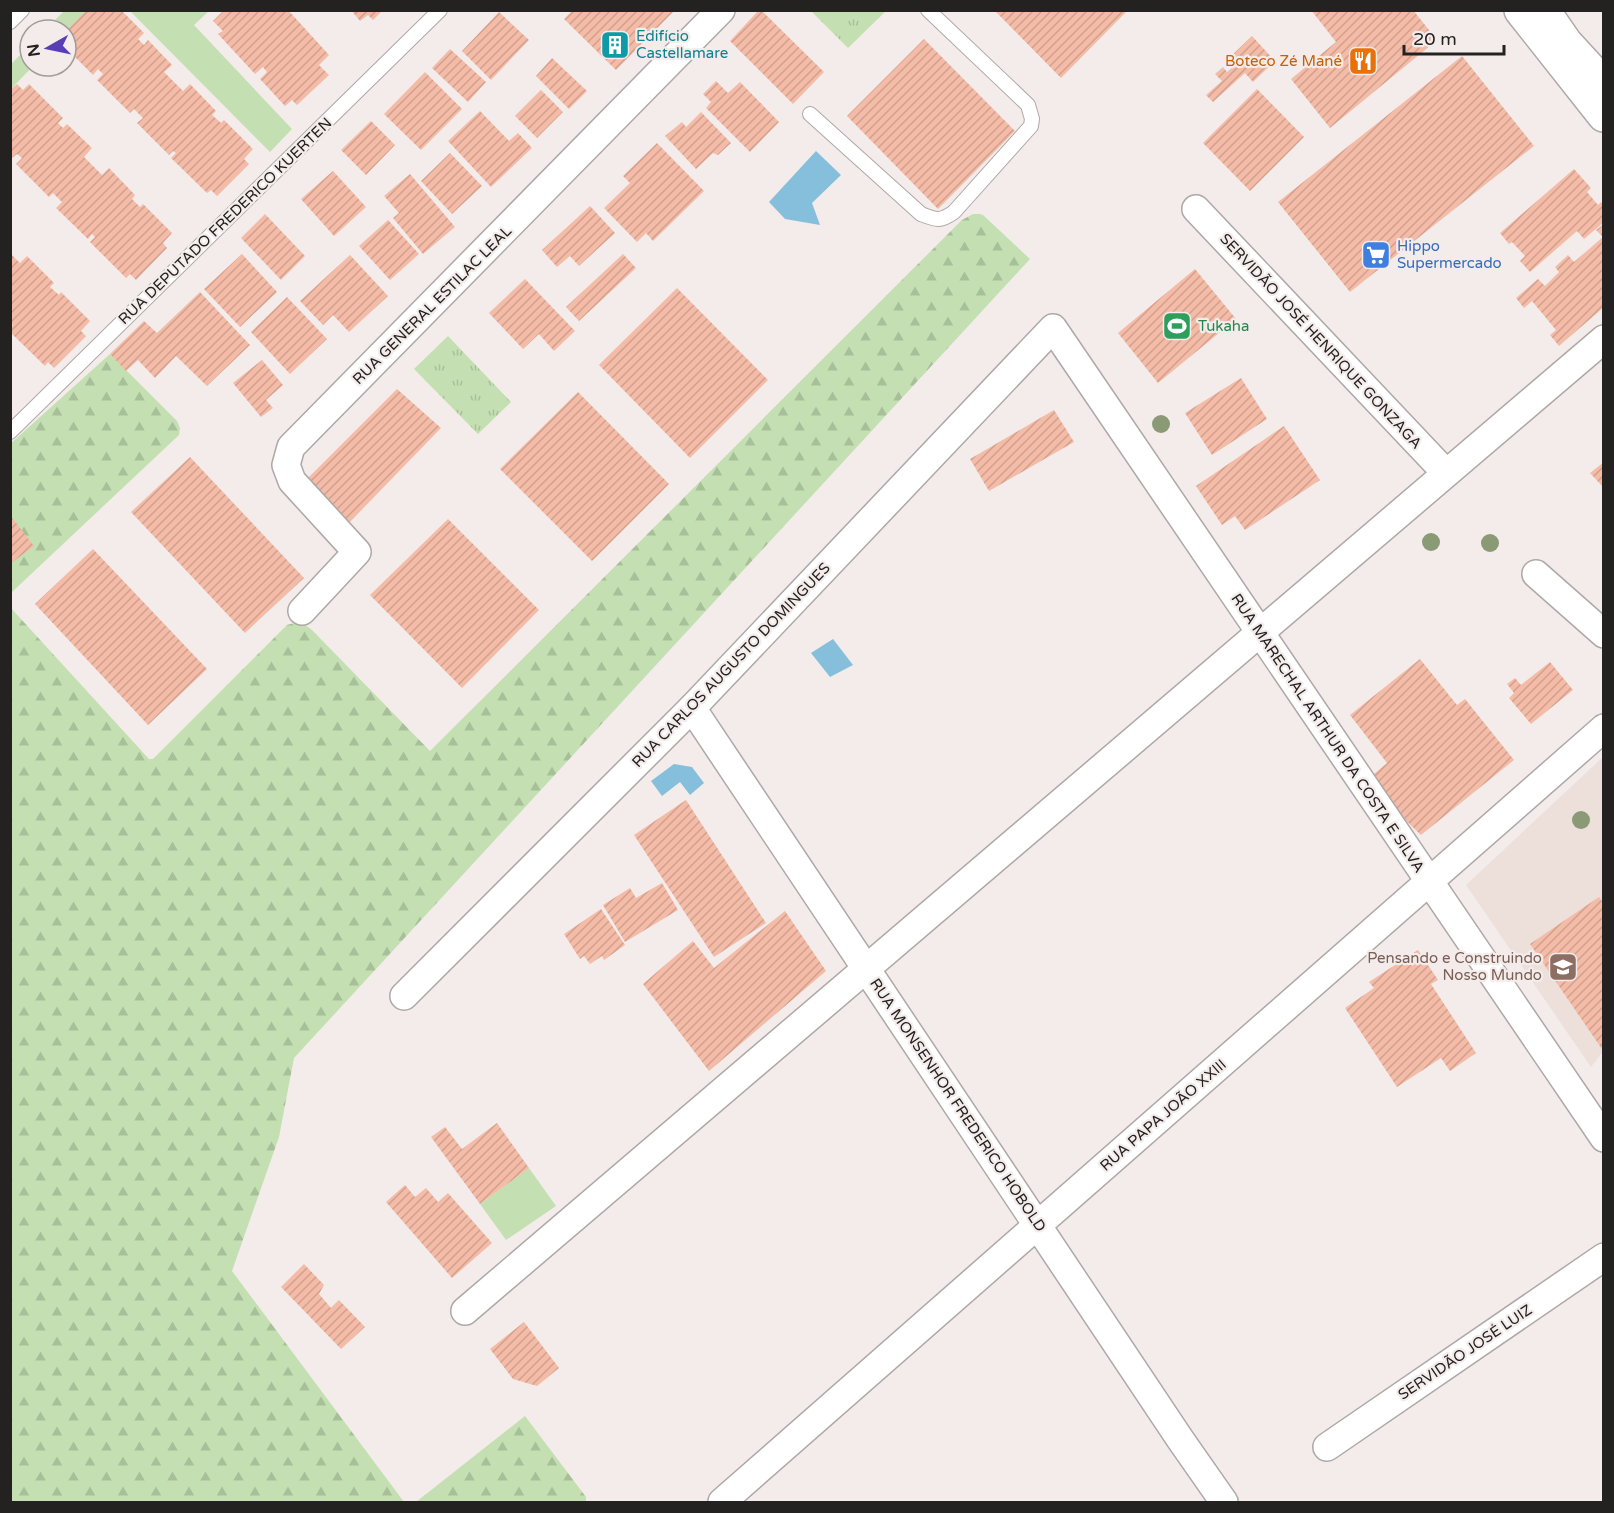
<svg xmlns="http://www.w3.org/2000/svg" width="1614" height="1513" viewBox="0 0 1614 1513" font-family="'Varela Round',sans-serif">
  <defs>
    <pattern id="grass-tufts" width="24" height="20" patternUnits="userSpaceOnUse" patternTransform="scale(1.5)"><rect width="24" height="20" fill="#c4e0b2"/><path d="M3 7l-1-3M5 7V3M7 7l1-3M15 17l-1-3M17 17v-4M19 17l1-3" fill="none" stroke="#a8c099"/></pattern>
    <pattern id="forest-firs" width="22" height="20" patternUnits="userSpaceOnUse" patternTransform="scale(1.5)"><rect width="22" height="20" fill="#c4e0b2"/><path d="M5 1l3.5 6h-7zM16 11l3.5 6h-7z" fill="#a8c099"/></pattern>
    <pattern id="building-hatch" width="6" height="6" patternUnits="userSpaceOnUse" patternTransform="scale(1.5)"><rect width="6" height="6" fill="#f4bba7"/><path d="M-1 1l2-2M0 6l6-6M5 7l2-2" fill="none" stroke="#d1a08f"/></pattern>
  </defs>
  <rect width="100%" height="100%" fill="#f3ecea"/>
  <polygon fill="#eddfd9" points="1603,757 1604,1050 1591,1067 1466,885"/>
  <g fill="url(#grass-tufts)">
    <polygon points="811,11 886,11 848,48"/>
    <polygon points="448,336 511,402 478,434 414,369"/>
  </g>
  <g fill="url(#forest-firs)">
    <path d="M973,214H980L983,215L1030,259L294,1058L279,1137L232,1271L404,1502H11L10,607L149,759H153L287,625C297,621 305,624 312,630L430,751L962,220Z"/>
    <polygon points="110,354 177,421 180,428 179,435 11,593 10,444"/>
    <polygon points="525,1416 586,1497 586,1502 416,1502"/>
  </g>
  <g fill="#c4e0b2">
    <polygon points="64,11 87,11 66,31 66,30 45,30"/>
    <polygon points="130,11 209,11 194,25 292,129 270,152"/>
    <polygon points="30,45 30,66 33,66 11,89 11,64"/>
    <polygon points="529,1168 556,1206 506,1240 480,1204"/>
  </g>
  <g fill="#86bfdc">
    <polygon points="816,151 841,175 812,203 820,225 785,219 769,202"/>
    <polygon points="833,639 853,665 830,677 811,653"/>
    <polygon points="674,764 692,767 704,783 690,795 680,782 662,796 651,781"/>
  </g>
  <g fill="url(#building-hatch)">
    <polygon points="87,10 121,10 144,33 138,39 144,45 148,40 172,65 164,72 183,91 190,84 216,111 212,115 221,123 224,120 253,149 244,159 249,164 217,196 211,190 207,193 171,158 176,153 173,151 169,155 137,123 143,118 134,109 130,113 97,80 103,74 98,69 93,75 66,48 66,45 71,40 66,35 66,31"/>
    <polygon points="224,10 288,10 329,55 319,65 329,75 297,105 292,100 285,106 260,79 267,72 263,67 255,74 218,34 223,31 213,21"/>
    <polygon points="351,10 383,10 373,20 368,15 360,21"/>
    <polygon points="573,10 675,10 616,70 564,19"/>
    <polygon points="759,10 761,10 824,72 793,104 730,41"/>
    <polygon points="994,10 1128,10 1061,78"/>
    <polygon points="1311,10 1413,10 1437,40 1330,128 1291,79 1336,42"/>
    <polygon points="499,12 529,40 491,80 462,51"/>
    <polygon points="1252,36 1275,61 1253,82 1245,73 1213,102 1206,95 1222,81 1215,74 1223,67 1227,72 1235,65 1229,58"/>
    <polygon points="924,39 1015,131 938,209 847,116"/>
    <polygon points="450,49 486,82 468,102 432,68"/>
    <polygon points="1462,56 1534,146 1350,292 1278,202"/>
    <polygon points="552,58 587,91 569,109 536,76"/>
    <polygon points="425,72 462,109 421,150 384,114"/>
    <polygon points="716,81 728,93 740,82 779,122 750,152 706,108 711,102 703,94"/>
    <polygon points="17,84 23,90 29,84 63,118 58,123 63,128 67,124 92,148 84,157 102,175 109,168 135,195 132,199 140,207 143,204 172,233 163,243 167,248 136,280 130,274 126,278 90,242 95,237 92,234 88,239 56,208 62,202 53,193 49,197 16,164 22,158 17,154 12,158 10,157 10,90"/>
    <polygon points="1257,89 1304,137 1250,191 1203,143"/>
    <polygon points="541,90 563,112 537,138 515,116"/>
    <polygon points="480,111 509,141 518,133 532,148 491,187 448,141"/>
    <polygon points="701,112 731,143 718,155 713,153 696,169 665,136 682,122 686,127"/>
    <polygon points="371,121 395,145 366,175 341,150"/>
    <polygon points="657,143 704,191 653,241 646,233 637,242 604,208 630,183 623,176"/>
    <polygon points="450,153 482,186 452,214 421,181"/>
    <polygon points="1574,169 1591,188 1587,192 1598,205 1601,202 1604,205 1604,222 1584,239 1577,231 1530,272 1520,261 1525,256 1512,242 1509,244 1500,233"/>
    <polygon points="333,171 366,207 334,236 301,199"/>
    <polygon points="410,174 455,227 423,254 393,218 399,213 384,196"/>
    <polygon points="590,206 615,233 579,266 570,256 557,267 542,250"/>
    <polygon points="265,214 305,256 281,280 241,238"/>
    <polygon points="388,220 419,254 390,280 359,246"/>
    <polygon points="1604,224 1604,307 1559,346 1550,335 1556,330 1532,301 1524,308 1516,298 1538,279 1545,286 1559,272 1555,267 1568,255 1574,262 1603,237 1596,230"/>
    <polygon points="10,253 20,263 27,256 54,283 50,287 59,295 61,292 90,321 81,331 86,336 54,368 48,362 45,366 10,332 10,328 13,325 10,322"/>
    <polygon points="242,254 277,292 240,327 204,289"/>
    <polygon points="623,254 636,268 579,321 566,307"/>
    <polygon points="350,255 388,296 349,332 333,315 323,325 300,301"/>
    <polygon points="1195,269 1236,319 1158,383 1118,333"/>
    <polygon points="525,279 575,331 554,351 539,334 523,349 489,313"/>
    <polygon points="677,288 768,380 690,458 599,365"/>
    <polygon points="200,292 250,345 207,386 176,356 155,378 138,360 126,371 110,354 144,321 157,333"/>
    <polygon points="287,297 327,339 290,374 251,332"/>
    <polygon points="262,360 283,385 266,400 273,408 261,417 233,383"/>
    <polygon points="1241,378 1267,419 1212,455 1185,413"/>
    <polygon points="397,389 441,428 345,527 301,485"/>
    <polygon points="578,392 669,484 592,561 500,469"/>
    <polygon points="1054,410 1074,442 989,491 970,459"/>
    <polygon points="1284,426 1320,480 1245,530 1235,516 1222,525 1196,486"/>
    <polygon points="190,457 304,578 245,633 131,512"/>
    <polygon points="1604,462 1604,488 1590,473"/>
    <polygon points="10,515 34,546 10,564"/>
    <polygon points="448,519 539,610 462,688 370,595"/>
    <polygon points="93,549 207,669 148,725 35,604"/>
    <polygon points="1420,659 1457,705 1465,699 1514,760 1421,835 1394,809 1374,774 1387,763 1350,715"/>
    <polygon points="1550,662 1573,690 1531,724 1509,698 1514,693 1507,684 1515,678 1521,685"/>
    <polygon points="686,800 766,923 714,957 634,835"/>
    <polygon points="662,883 678,910 625,942 603,905 630,888 636,898"/>
    <polygon points="1599,897 1604,904 1604,1052 1530,944"/>
    <polygon points="601,909 625,945 604,960 602,956 590,964 584,956 580,959 564,934"/>
    <polygon points="785,911 826,971 709,1071 643,984 693,941 714,968"/>
    <polygon points="1418,950 1438,980 1431,984 1476,1053 1450,1071 1441,1058 1397,1087 1345,1008 1374,988 1369,982"/>
    <polygon points="497,1123 529,1168 480,1204 431,1137 445,1127 462,1149"/>
    <polygon points="405,1185 415,1197 426,1188 438,1202 448,1193 492,1243 452,1278 386,1202"/>
    <polygon points="304,1264 324,1285 319,1294 331,1308 339,1300 365,1327 341,1349 281,1287"/>
    <polygon points="524,1322 559,1368 537,1386 513,1379 490,1349"/>
  </g>
  <g fill="none" stroke-linecap="round" stroke-linejoin="round">
    <g stroke="#aea8a6" stroke-width="16">
      <g id="service">
        <polyline points="10,22 22,10"/>
        <path d="M810,114L921,214C936,220 940,222 954,212L1031,126L1032,119L1028,105L928,10"/>
        <polyline points="10,432 440,10"/>
      </g>
    </g>
    <g stroke="#aea8a6" stroke-width="24">
      <polyline id="pedestrian" points="1550,10 1570,39 1604,76"/>
    </g>
    <g stroke="#aea8a6" stroke-width="30">
      <g id="minor">
        <polyline points="1196,209 1446,473"/>
        <polyline points="1536,574 1604,634"/>
        <polyline points="302,611 357,552 292,481 286,465 291,447 721,10"/>
        <polyline points="692,708 1180,1439 1224,1502"/>
        <polyline points="404,996 692,708 1053,328 1604,1138"/>
        <polyline points="465,1311 1604,339"/>
        <polyline points="1327,1447 1604,1257"/>
        <polyline points="722,1502 1604,728"/>
      </g>
    </g>
    <g stroke="#aea8a6" stroke-width="36">
      <polyline id="primary" points="1521,10 1604,115"/>
    </g>
    <use href="#service" stroke="#fff" stroke-width="14"/>
    <use href="#pedestrian" stroke="#fff" stroke-width="21"/>
    <use href="#minor" stroke="#fff" stroke-width="27"/>
    <use href="#primary" stroke="#fff" stroke-width="33"/>
  </g>
  <g fill="#899a75">
    <circle cx="1161" cy="424" r="9"/>
    <circle cx="1431" cy="542" r="9"/>
    <circle cx="1490" cy="543" r="9"/>
    <circle cx="1581" cy="820" r="9"/>
  </g>
  <defs>
    <g id="building-square" transform="scale(1.5)"><rect x="-9" y="-9" width="18" height="18" rx="4" fill="#0f9aa8" stroke="#f3ecea"/><path d="M-4-6H4V6H1V3H-1V6H-4ZM-2.5-4.3h1.7v1.8h-1.7ZM.8-4.3h1.7v1.8H.8ZM-2.5-1h1.7V.8h-1.7ZM.8-1h1.7V.8H.8Z" fill="#fff"/></g>
    <g id="restaurant-square" transform="scale(1.5)"><rect x="-9" y="-9" width="18" height="18" rx="4" fill="#e8710a" stroke="#f3ecea"/><path d="M-5-6h1v4h1v-4h1v4h1v-4h1v5L-1.5 .5V6h-2V.5L-5-1ZM5-6V6H3V1.5H1.5Q1.5-4 5-6Z" fill="#fff"/></g>
    <g id="supermarket-square" transform="scale(1.5)"><rect x="-9" y="-9" width="18" height="18" rx="4" fill="#3f7fe0" stroke="#f3ecea"/><path d="M-6-5.5h2.5l.6 2H6L4.5 2H-2.5L-4.4-4H-6ZM-1.5 3.2a1.3 1.3 0 1 0 .1 0ZM3 3.2a1.3 1.3 0 1 0 .1 0Z" fill="#fff"/></g>
    <g id="stadium-square" transform="scale(1.5)"><rect x="-9" y="-9" width="18" height="18" rx="4" fill="#2e9e5b" stroke="#f3ecea"/><path d="M0-5a6.5 5 0 1 0 0 10a6.5 5 0 1 0 0-10ZM-3.5-1.8h7v3.6h-7Z" fill="#fff"/></g>
    <g id="school-square" transform="scale(1.5)"><rect x="-9" y="-9" width="18" height="18" rx="4" fill="#8d6e63" stroke="#f3ecea"/><path d="M0-5L7-2L0 1L-7-2ZM-4 1L0 2.5L4 1V4Q0 6-4 4Z" fill="#fff"/></g>
  </defs>
  <g fill-rule="evenodd">
    <use href="#building-square" x="615" y="45"/>
    <use href="#restaurant-square" x="1363" y="61"/>
    <use href="#supermarket-square" x="1376" y="255"/>
    <use href="#stadium-square" x="1177" y="326"/>
    <use href="#school-square" x="1563" y="967"/>
  </g>
  <g text-anchor="middle" dominant-baseline="central" stroke-width="4.5" stroke-linejoin="round" paint-order="stroke">
    <g font-size="15" fill="#0d838f" stroke="#f3ecea" text-anchor="start">
      <text x="636" y="36">Edifício<tspan x="636" dy="17">Castellamare</tspan></text>
    </g>
    <g font-size="15" fill="#c56008" stroke="#f3ecea" text-anchor="end">
      <text x="1342" y="61">Boteco Zé Mané</text>
    </g>
    <g font-size="15" fill="#242221" stroke="#f3ecea">
      <text transform="translate(225 221) rotate(-44)">RUA DEPUTADO FREDERICO KUERTEN</text>
      <text transform="translate(432 305) rotate(-45)">RUA GENERAL ESTILAC LEAL</text>
      <text transform="translate(1321 341) rotate(47)">SERVIDÃO JOSÉ HENRIQUE GONZAGA</text>
      <text transform="translate(731 665) rotate(-46)">RUA CARLOS AUGUSTO DOMINGUES</text>
      <text transform="translate(1328 733) rotate(56)">RUA MARECHAL ARTHUR DA COSTA E SILVA</text>
      <text transform="translate(958 1105) rotate(56)">RUA MONSENHOR FREDERICO HOBOLD</text>
      <text transform="translate(1163 1115) rotate(-41)">RUA PAPA JOÃO XXIII</text>
      <text transform="translate(1465 1352) rotate(-34)">SERVIDÃO JOSÉ LUIZ</text>
    </g>
    <g font-size="15" fill="#366cbe" stroke="#f3ecea" text-anchor="start">
      <text x="1397" y="246">Hippo<tspan x="1397" dy="17">Supermercado</tspan></text>
    </g>
    <g font-size="15" fill="#27864d" stroke="#f3ecea" text-anchor="start">
      <text x="1198" y="326">Tukaha</text>
    </g>
    <g font-size="15" fill="#785e54" stroke="#f3ecea" text-anchor="end">
      <text x="1542" y="958">Pensando e Construindo<tspan x="1542" dy="17">Nosso Mundo</tspan></text>
    </g>
  </g>
  <rect width="1614" height="1513" fill="none" stroke="#242221" stroke-width="24"/>
  <g transform="translate(48 48) rotate(261)"><circle r="28" fill="#f3ecea" stroke="#a09b9a" stroke-width="1.5"/>
  <path d="M0-4.5L10 22L0 15L-10 22Z" fill="#593db5"/>
  <text y="-9" font-size="16" font-weight="bold" text-anchor="middle" fill="#242221">N</text>
  </g>
  <path d="M1404 45v9h100v-9" fill="none" stroke="#242221" stroke-width="3"/>
  <text x="1413" y="45" font-size="18" fill="#242221" stroke="#f3ecea" stroke-width="4.5" paint-order="stroke">20 m</text>
</svg>
